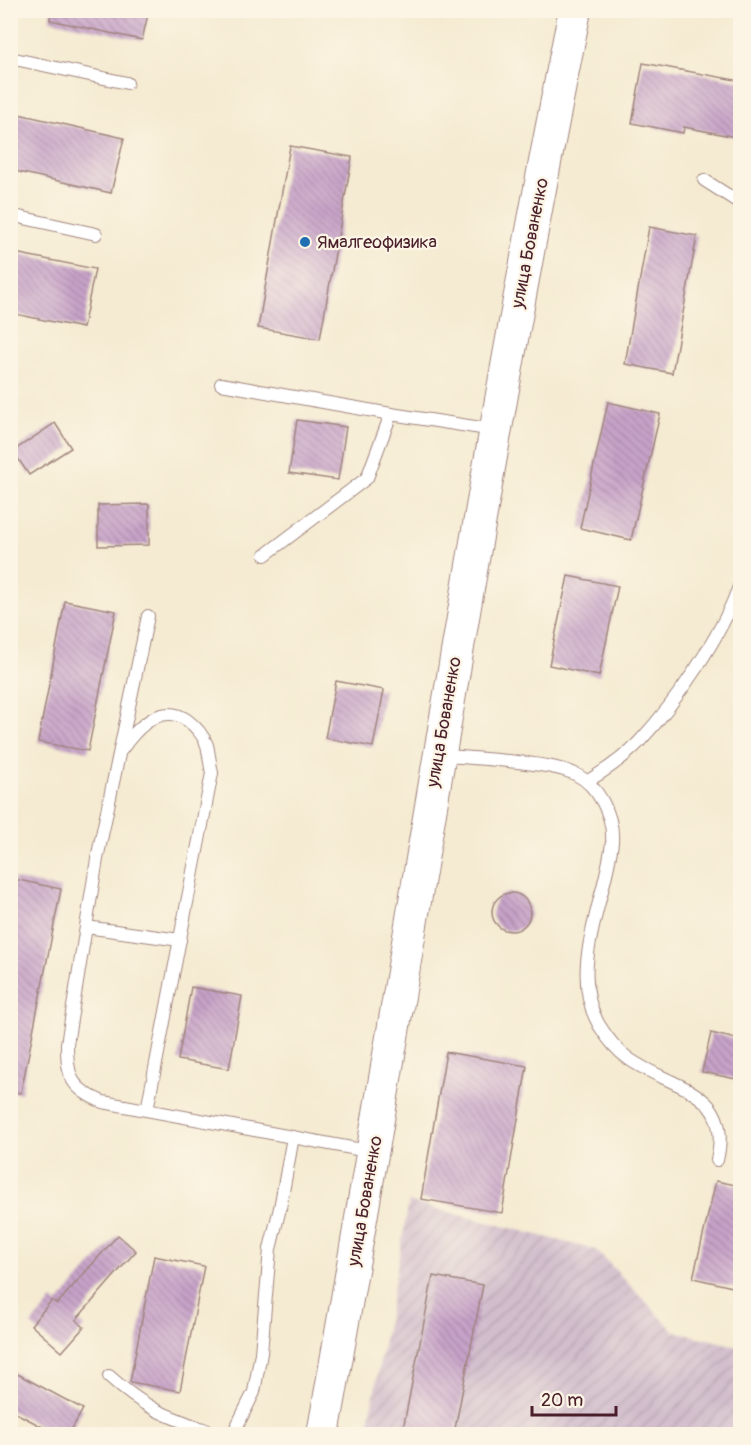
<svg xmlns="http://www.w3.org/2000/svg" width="751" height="1445" viewBox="0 0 751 1445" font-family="Pangolin,sans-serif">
  <defs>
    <pattern id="industrial-furrows" width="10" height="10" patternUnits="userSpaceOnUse" patternTransform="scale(1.5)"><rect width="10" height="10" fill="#d1bdcc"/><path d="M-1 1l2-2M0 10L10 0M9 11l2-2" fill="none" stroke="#b5a2af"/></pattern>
    <pattern id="building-back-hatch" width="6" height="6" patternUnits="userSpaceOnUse" patternTransform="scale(1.5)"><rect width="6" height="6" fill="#c7a3c9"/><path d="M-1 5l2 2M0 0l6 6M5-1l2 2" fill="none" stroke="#a484a3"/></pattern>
  </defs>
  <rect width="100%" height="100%" fill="#fcf5e5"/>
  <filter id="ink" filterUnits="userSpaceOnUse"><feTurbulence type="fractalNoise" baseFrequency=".0167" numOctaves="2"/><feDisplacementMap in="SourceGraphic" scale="12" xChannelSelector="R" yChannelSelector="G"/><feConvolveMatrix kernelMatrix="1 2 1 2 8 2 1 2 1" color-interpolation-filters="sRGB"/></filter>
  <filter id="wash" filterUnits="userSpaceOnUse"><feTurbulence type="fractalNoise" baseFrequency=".008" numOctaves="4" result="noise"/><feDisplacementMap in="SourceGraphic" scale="24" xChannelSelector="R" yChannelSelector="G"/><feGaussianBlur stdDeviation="1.35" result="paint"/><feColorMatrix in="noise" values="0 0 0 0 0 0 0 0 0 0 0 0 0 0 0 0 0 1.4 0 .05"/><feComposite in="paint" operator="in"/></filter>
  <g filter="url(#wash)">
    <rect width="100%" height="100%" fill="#f5ebd2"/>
    <polygon fill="url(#industrial-furrows)" points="409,1202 596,1250 674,1331 740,1347 740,1434 367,1434"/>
    <g id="blocks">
      <g fill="url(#building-back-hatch)">
        <polygon points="51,10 149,10 142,40 50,20"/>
        <polygon points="643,63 741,81 741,138 684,127 683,133 632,123"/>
        <polygon points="10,112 124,138 111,193 10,170"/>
        <polygon points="290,146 352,157 320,339 258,328"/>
        <polygon points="649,227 697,236 672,373 625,364"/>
        <polygon points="10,252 95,269 83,328 10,313"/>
        <polygon points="608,402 660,414 631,540 580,528"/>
        <polygon points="297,420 346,427 338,480 289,473"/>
        <polygon points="55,423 71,448 29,475 13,451"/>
        <polygon points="149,504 149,545 98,546 98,505"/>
        <polygon points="568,576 618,586 599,676 549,665"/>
        <polygon points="65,601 116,611 88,751 38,742"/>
        <polygon points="336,681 384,690 373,747 325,738"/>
        <polygon points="14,879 61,889 21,1093 10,1092 10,899"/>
        <circle cx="511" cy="912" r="19"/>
        <polygon points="191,987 242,996 229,1069 178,1060"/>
        <polygon points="711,1033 741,1040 741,1080 702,1072"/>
        <polygon points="446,1052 527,1066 502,1213 421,1199"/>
        <polygon points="716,1181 741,1186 741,1289 693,1278"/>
        <polygon points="118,1235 136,1251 76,1320 84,1327 62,1352 31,1325 52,1300 57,1304"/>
        <polygon points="154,1256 204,1266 180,1391 130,1382"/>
        <polygon points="433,1276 483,1285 454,1434 402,1434"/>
        <polygon points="10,1370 83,1409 69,1434 56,1434 10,1410"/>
      </g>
    </g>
  </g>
  <g filter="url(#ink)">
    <use href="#blocks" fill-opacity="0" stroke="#a0857e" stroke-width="1.5"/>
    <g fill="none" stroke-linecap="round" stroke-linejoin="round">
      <g stroke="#a0857e" stroke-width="14">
        <g id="lane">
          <polyline points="10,58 127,83"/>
          <polyline points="704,180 740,203"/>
          <polyline points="10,215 96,234"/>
          <polyline points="221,384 391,414"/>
          <polyline points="265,555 367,478 391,414 494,430"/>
          <path d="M148,616L97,859L67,1044C67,1077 71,1089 103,1102L373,1152"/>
          <path d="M122,749C136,729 161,702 187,720C195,726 203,735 207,745C209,754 210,764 212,773L147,1110"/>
          <path d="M439,755C472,759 548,761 575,774C598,785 614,816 612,842C606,900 567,969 599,1025C607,1038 616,1050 629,1059C671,1089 734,1089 717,1160"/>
          <path d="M588,781C606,770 624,758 639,742C677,701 721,637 740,584"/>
          <polyline points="86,927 180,940"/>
          <path d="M109,1376C147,1411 170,1417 217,1434"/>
          <polyline points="233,1434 254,1392 261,1353 270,1249 280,1208 293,1137"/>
        </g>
      </g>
      <g stroke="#a0857e" stroke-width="34">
        <path id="secondary" d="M323,1434C409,960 479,483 575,10"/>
      </g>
      <use href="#lane" stroke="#fff" stroke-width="12"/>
      <use href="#secondary" stroke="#fff" stroke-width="32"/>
    </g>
  </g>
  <circle fill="#1f6fb2" stroke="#fcf5e5" stroke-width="2" cx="305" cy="242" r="6"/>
  <g text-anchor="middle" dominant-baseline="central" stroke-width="4.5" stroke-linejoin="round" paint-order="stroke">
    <g font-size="18" fill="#4a1f2b" stroke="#fcf5e5" text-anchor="start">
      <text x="317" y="242">Ямалгеофизика</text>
    </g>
    <g font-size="18" fill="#4a1f2b" stroke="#fcf5e5">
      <text transform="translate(530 243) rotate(-79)">улица Бованенко</text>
      <text transform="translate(444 722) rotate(-80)">улица Бованенко</text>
      <text transform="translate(365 1201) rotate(-80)">улица Бованенко</text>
    </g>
  </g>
  <rect width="751" height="1445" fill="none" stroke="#fcf5e5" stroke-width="36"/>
  <path d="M532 1406v9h84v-9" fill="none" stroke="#4a1f2b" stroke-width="3"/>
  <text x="541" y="1406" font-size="18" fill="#4a1f2b" stroke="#fcf5e5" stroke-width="4.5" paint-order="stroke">20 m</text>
</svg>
